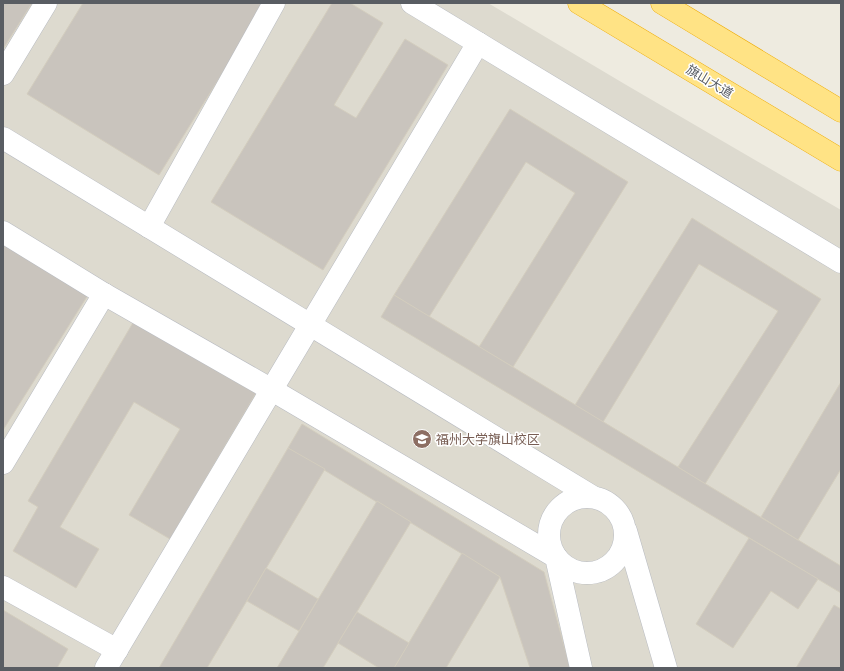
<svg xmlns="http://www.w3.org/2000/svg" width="844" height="671" viewBox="0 0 844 671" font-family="'Noto Sans','Noto Sans SC',sans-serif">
  <rect width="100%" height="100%" fill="#eeebe0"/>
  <polygon fill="#dddacf" points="3,3 488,3 628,86 841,210 841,668 3,668"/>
  <g fill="#c9c4bd" stroke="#d3cdbe">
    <polygon points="3,3 32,3 3,49"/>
    <polygon points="83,3 266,3 159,175 27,94"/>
    <polygon points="332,3 350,3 383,23 334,105 356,118 405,39 448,65 323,270 211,202"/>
    <polygon points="510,109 628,182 513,367 479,347 575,193 526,162 429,317 394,295"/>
    <polygon points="692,218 821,299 705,484 678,467 778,311 699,264 603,422 575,405"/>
    <polygon points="3,241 88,295 3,430"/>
    <polygon points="394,295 841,566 841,593 381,317"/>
    <polygon points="134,321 256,393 170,539 129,515 180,429 134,402 60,527 99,549 76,588 13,551 38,507 28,501"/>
    <polygon points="841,382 841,469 798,540 761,517"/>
    <polygon points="302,424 544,572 570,668 530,668 500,577 288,448"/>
    <polygon points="288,448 325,469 207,668 159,668"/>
    <polygon points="377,501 411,522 323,668 277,668"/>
    <polygon points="749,538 818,579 798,609 771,591 733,648 696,624"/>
    <polygon points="462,553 500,577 446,668 394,668"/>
    <polygon points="266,568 318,599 299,631 247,601"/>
    <polygon points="834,605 841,609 841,668 796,668"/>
    <polygon points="3,610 68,649 57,668 3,668"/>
    <polygon points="357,612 409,643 394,668 379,668 338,643"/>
  </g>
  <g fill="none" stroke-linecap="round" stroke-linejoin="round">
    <g stroke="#b8bbc1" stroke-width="23">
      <g id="minor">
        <polyline points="412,3 478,43 841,262"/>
        <polyline points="3,74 46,3"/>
        <polyline points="3,138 593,497"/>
        <polyline points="149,227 274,3"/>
        <polyline points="3,232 104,294 272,390 556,557 581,668"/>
        <polyline points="3,463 104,294"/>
        <circle cx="587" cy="535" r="38"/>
        <polyline points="626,531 666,668"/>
        <polyline points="3,587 117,650"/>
        <polyline points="106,668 478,43"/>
      </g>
    </g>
    <g stroke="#eda900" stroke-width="23">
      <g id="highway">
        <polyline points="579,3 841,160"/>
        <polyline points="662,3 841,111"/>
      </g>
    </g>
    <use href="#minor" stroke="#fff" stroke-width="22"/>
    <use href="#highway" stroke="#ffe385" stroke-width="22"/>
  </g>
  <defs>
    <g id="university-disc" transform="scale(1)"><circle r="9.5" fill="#8d6e63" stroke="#fff"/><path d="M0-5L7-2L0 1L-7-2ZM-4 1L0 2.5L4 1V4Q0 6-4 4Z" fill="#fff"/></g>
  </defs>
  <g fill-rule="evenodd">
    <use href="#university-disc" x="422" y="439"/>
  </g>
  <g text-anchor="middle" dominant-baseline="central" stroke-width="3" stroke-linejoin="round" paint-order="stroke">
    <g font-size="13" fill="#595d63" stroke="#fff">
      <text transform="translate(710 81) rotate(31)">旗山大道</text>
    </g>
    <g font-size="13" fill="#785e54" stroke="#fff" text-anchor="start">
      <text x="436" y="439">福州大学旗山校区</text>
    </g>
  </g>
  <rect width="844" height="671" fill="none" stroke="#595d63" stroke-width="8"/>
</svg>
